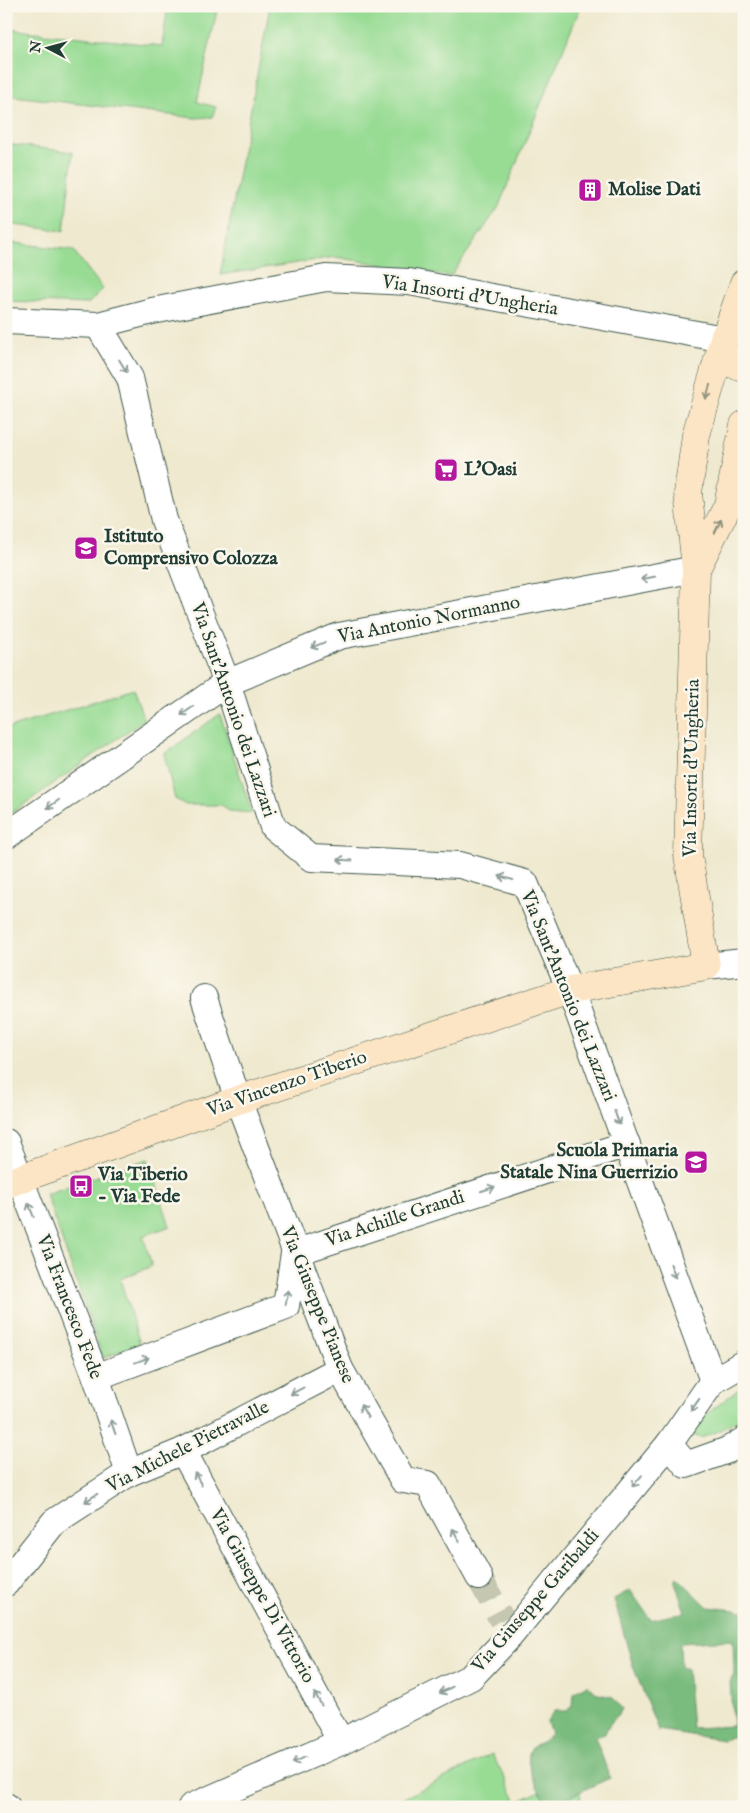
<svg xmlns="http://www.w3.org/2000/svg" width="750" height="1813" viewBox="0 0 750 1813" font-family="'IM FELL English',serif">
  <rect width="100%" height="100%" fill="#fbf7ec"/>
  <filter id="ink" filterUnits="userSpaceOnUse"><feTurbulence type="fractalNoise" baseFrequency=".02" numOctaves="2"/><feDisplacementMap in="SourceGraphic" scale="10" xChannelSelector="R" yChannelSelector="G"/><feConvolveMatrix kernelMatrix="1 2 1 2 8 2 1 2 1" color-interpolation-filters="sRGB"/></filter>
  <filter id="wash" filterUnits="userSpaceOnUse"><feTurbulence type="fractalNoise" baseFrequency=".0096" numOctaves="4" result="noise"/><feDisplacementMap in="SourceGraphic" scale="20" xChannelSelector="R" yChannelSelector="G"/><feGaussianBlur stdDeviation="1.12" result="paint"/><feColorMatrix in="noise" values="0 0 0 0 0 0 0 0 0 0 0 0 0 0 0 0 0 1.4 0 .05"/><feComposite in="paint" operator="in"/></filter>
  <g filter="url(#wash)">
    <rect width="100%" height="100%" fill="#efe9cf"/>
    <g fill="#98dc94" stroke="#5c8c64">
      <polygon points="6,6 10,6 8,29 162,46 168,6 218,6 197,102 216,107 212,117 195,118 6,95"/>
      <polygon points="270,6 581,6 498,208 451,276 335,257 220,275"/>
      <polygon points="6,144 73,152 64,231 6,224"/>
      <polygon points="6,242 73,250 103,289 88,304 6,301"/>
      <polygon points="133,689 144,720 6,817 6,729"/>
      <polygon points="220,714 252,813 228,811 222,805 186,805 175,799 164,754"/>
      <polygon points="148,1159 170,1226 143,1236 152,1266 120,1279 140,1344 103,1358 46,1194"/>
      <polygon points="744,1385 744,1415 719,1431 701,1438 693,1435 694,1424"/>
      <polygon points="492,1754 517,1802 540,1791 548,1806 580,1792 581,1802 585,1807 521,1807 517,1802 507,1807 386,1807"/>
    </g>
    <g fill="#7abc7e" stroke="#4c7c59" fill-rule="evenodd">
      <path d="M677,1577L708,1607L744,1611V1732L723,1740L658,1730L633,1666L614,1599L630,1590L651,1620L685,1612L675,1582ZM733,1640L734,1675L730,1681L733,1726L692,1728L687,1669L681,1667L680,1643Z"/>
      <path d="M587,1685L598,1694L612,1697L622,1709C616,1719 608,1723 605,1734L595,1737L610,1778L548,1806C541,1793 519,1760 533,1747C541,1740 542,1746 551,1733L547,1722L554,1711H566L572,1706L573,1693Z"/>
    </g>
  </g>
  <g filter="url(#ink)">
    <g fill="none" stroke-linecap="round" stroke-linejoin="round">
      <polyline stroke="#c5c7b0" stroke-width="26" stroke-dasharray="26 13" stroke-linecap="butt" points="479,1577 502,1620"/>
      <g stroke="#3e574b" stroke-width="28">
        <g id="minor">
          <polyline points="6,321 98,325 152,311 326,278 409,282 724,339"/>
          <polyline points="98,325 130,378 164,520 227,683 273,827 311,858 460,865 525,883 570,990 713,1381"/>
          <polyline points="6,836 227,683 339,636 696,569"/>
          <polyline points="706,966 744,962"/>
          <polyline points="204,998 238,1100 340,1369 403,1480 428,1484 479,1577"/>
          <polyline points="6,1142 96,1377 129,1473"/>
          <polyline points="96,1377 286,1306 294,1253 627,1144"/>
          <polyline points="669,1444 686,1465 728,1450 744,1440"/>
          <polyline points="183,1451 341,1742"/>
          <polyline points="6,1583 54,1522 129,1473 183,1451 340,1369"/>
          <polyline points="6,1806 7,1807"/>
          <polyline points="191,1807 341,1742 471,1677 510,1636 669,1444 713,1381 744,1363"/>
        </g>
      </g>
      <g stroke="#3e574b" stroke-width="29">
        <g id="secondary">
          <path d="M744,325C716,326 716,363 744,368"/>
          <polyline points="727,332 744,283"/>
          <polyline points="696,569 728,505 744,425"/>
          <polyline points="6,1184 238,1100 570,990 706,966 688,855 696,569 688,493 696,435 722,346"/>
        </g>
      </g>
      <use href="#minor" stroke="#fff" stroke-width="26"/>
      <use href="#secondary" stroke="#fce5c4" stroke-width="28"/>
    </g>
    <defs><path id="oneway-shaft" d="M-6 0H5M1.5-3L5.5 0L1.5 3" fill="none" stroke-width="1.6" stroke-linecap="round" stroke-linejoin="round" transform="scale(1.25)"/></defs>
    <g stroke="#8f9e9a">
      <use href="#oneway-shaft" transform="translate(123 366) rotate(59)"/>
      <use href="#oneway-shaft" transform="translate(648 578) rotate(169)"/>
      <use href="#oneway-shaft" transform="translate(318 645) rotate(157)"/>
      <use href="#oneway-shaft" transform="translate(187 711) rotate(145)"/>
      <use href="#oneway-shaft" transform="translate(53 804) rotate(145)"/>
      <use href="#oneway-shaft" transform="translate(345 860) rotate(-177)"/>
      <use href="#oneway-shaft" transform="translate(506 878) rotate(-165)"/>
      <use href="#oneway-shaft" transform="translate(617 1118) rotate(70)"/>
      <use href="#oneway-shaft" transform="translate(488 1189) rotate(-18)"/>
      <use href="#oneway-shaft" transform="translate(31 1210) rotate(-111)"/>
      <use href="#oneway-shaft" transform="translate(673 1271) rotate(70)"/>
      <use href="#oneway-shaft" transform="translate(287 1297) rotate(-80)"/>
      <use href="#oneway-shaft" transform="translate(142 1360) rotate(-20)"/>
      <use href="#oneway-shaft" transform="translate(297 1391) rotate(152)"/>
      <use href="#oneway-shaft" transform="translate(695 1405) rotate(125)"/>
      <use href="#oneway-shaft" transform="translate(364 1411) rotate(-120)"/>
      <use href="#oneway-shaft" transform="translate(113 1427) rotate(-109)"/>
      <use href="#oneway-shaft" transform="translate(198 1479) rotate(-119)"/>
      <use href="#oneway-shaft" transform="translate(637 1481) rotate(131)"/>
      <use href="#oneway-shaft" transform="translate(91 1498) rotate(147)"/>
      <use href="#oneway-shaft" transform="translate(456 1535) rotate(-119)"/>
      <use href="#oneway-shaft" transform="translate(446 1690) rotate(154)"/>
      <use href="#oneway-shaft" transform="translate(318 1699) rotate(-119)"/>
      <use href="#oneway-shaft" transform="translate(299 1760) rotate(156)"/>
    </g>
    <g stroke="#8e917c">
      <use href="#oneway-shaft" transform="translate(708 392) rotate(106)"/>
      <use href="#oneway-shaft" transform="translate(718 526) rotate(-64)"/>
    </g>
  </g>
  <defs>
    <g id="building-square" transform="scale(1.25)"><rect x="-9" y="-9" width="18" height="18" rx="4" fill="#b5179e" stroke="#fbf7ec"/><path d="M-4-6H4V6H1V3H-1V6H-4ZM-2.5-4.3h1.7v1.8h-1.7ZM.8-4.3h1.7v1.8H.8ZM-2.5-1h1.7V.8h-1.7ZM.8-1h1.7V.8H.8Z" fill="#fff"/></g>
    <g id="supermarket-square" transform="scale(1.25)"><rect x="-9" y="-9" width="18" height="18" rx="4" fill="#b5179e" stroke="#fbf7ec"/><path d="M-6-5.5h2.5l.6 2H6L4.5 2H-2.5L-4.4-4H-6ZM-1.5 3.2a1.3 1.3 0 1 0 .1 0ZM3 3.2a1.3 1.3 0 1 0 .1 0Z" fill="#fff"/></g>
    <g id="school-square" transform="scale(1.25)"><rect x="-9" y="-9" width="18" height="18" rx="4" fill="#b5179e" stroke="#fbf7ec"/><path d="M0-5L7-2L0 1L-7-2ZM-4 1L0 2.5L4 1V4Q0 6-4 4Z" fill="#fff"/></g>
    <g id="bus-square" transform="scale(1.25)"><rect x="-9" y="-9" width="18" height="18" rx="4" fill="#b5179e" stroke="#fbf7ec"/><path d="M-5-6H5V4H4V6H2V4H-2V6H-4V4H-5ZM-3.5-4V0h7V-4ZM-3.5 1.2v1.5H-2V1.2ZM2 1.2v1.5H3.5V1.2Z" fill="#fff"/></g>
  </defs>
  <g fill-rule="evenodd">
    <use href="#building-square" x="590" y="190"/>
    <use href="#supermarket-square" x="446" y="470"/>
    <use href="#school-square" x="86" y="548"/>
    <use href="#school-square" x="696" y="1162"/>
    <use href="#bus-square" x="81" y="1186"/>
  </g>
  <g text-anchor="middle" dominant-baseline="central" stroke-width="5" stroke-linejoin="round" paint-order="stroke">
    <g font-size="19" font-weight="bold" fill="#1f3d34" stroke="#fbf7ec" text-anchor="start">
      <text x="608" y="190">Molise Dati</text>
      <text x="464" y="470">L'Oasi</text>
      <text x="104" y="537">Istituto<tspan x="104" dy="22">Comprensivo Colozza</tspan></text>
      <text x="678" y="1151" text-anchor="end">Scuola Primaria<tspan x="678" dy="22">Statale Nina Guerrizio</tspan></text>
      <text x="98" y="1175">Via Tiberio<tspan x="98" dy="22">- Via Fede</tspan></text>
    </g>
    <g font-size="19" fill="#1f3d34" stroke="#fbf7ec">
      <text transform="translate(470 296) rotate(9)">Via Insorti d'Ungheria</text>
      <text transform="translate(429 620) rotate(-11)">Via Antonio Normanno</text>
      <text transform="translate(233 710) rotate(71)">Via Sant'Antonio dei Lazzari</text>
      <text transform="translate(692 768) rotate(-89)">Via Insorti d'Ungheria</text>
      <text transform="translate(568 996) rotate(68)">Via Sant'Antonio dei Lazzari</text>
      <text transform="translate(287 1084) rotate(-19)">Via Vincenzo Tiberio</text>
      <text transform="translate(395 1219) rotate(-18)">Via Achille Grandi</text>
      <text transform="translate(317 1305) rotate(68)">Via Giuseppe Pianese</text>
      <text transform="translate(69 1307) rotate(69)">Via Francesco Fede</text>
      <text transform="translate(188 1447) rotate(-27)">Via Michele Pietravalle</text>
      <text transform="translate(262 1596) rotate(61)">Via Giuseppe Di Vittorio</text>
      <text transform="translate(536 1601) rotate(-49)">Via Giuseppe Garibaldi</text>
    </g>
  </g>
  <rect width="750" height="1813" fill="none" stroke="#fbf7ec" stroke-width="25"/>
  <g transform="translate(48 48) rotate(276)" stroke="#fbf7ec" stroke-width="4" paint-order="stroke">
  <path d="M0-4L9 19L0 12L-9 19Z" fill="#1f3d34"/>
  <text y="-8" font-size="14" font-weight="bold" text-anchor="middle" fill="#1f3d34">N</text>
  </g>
</svg>
